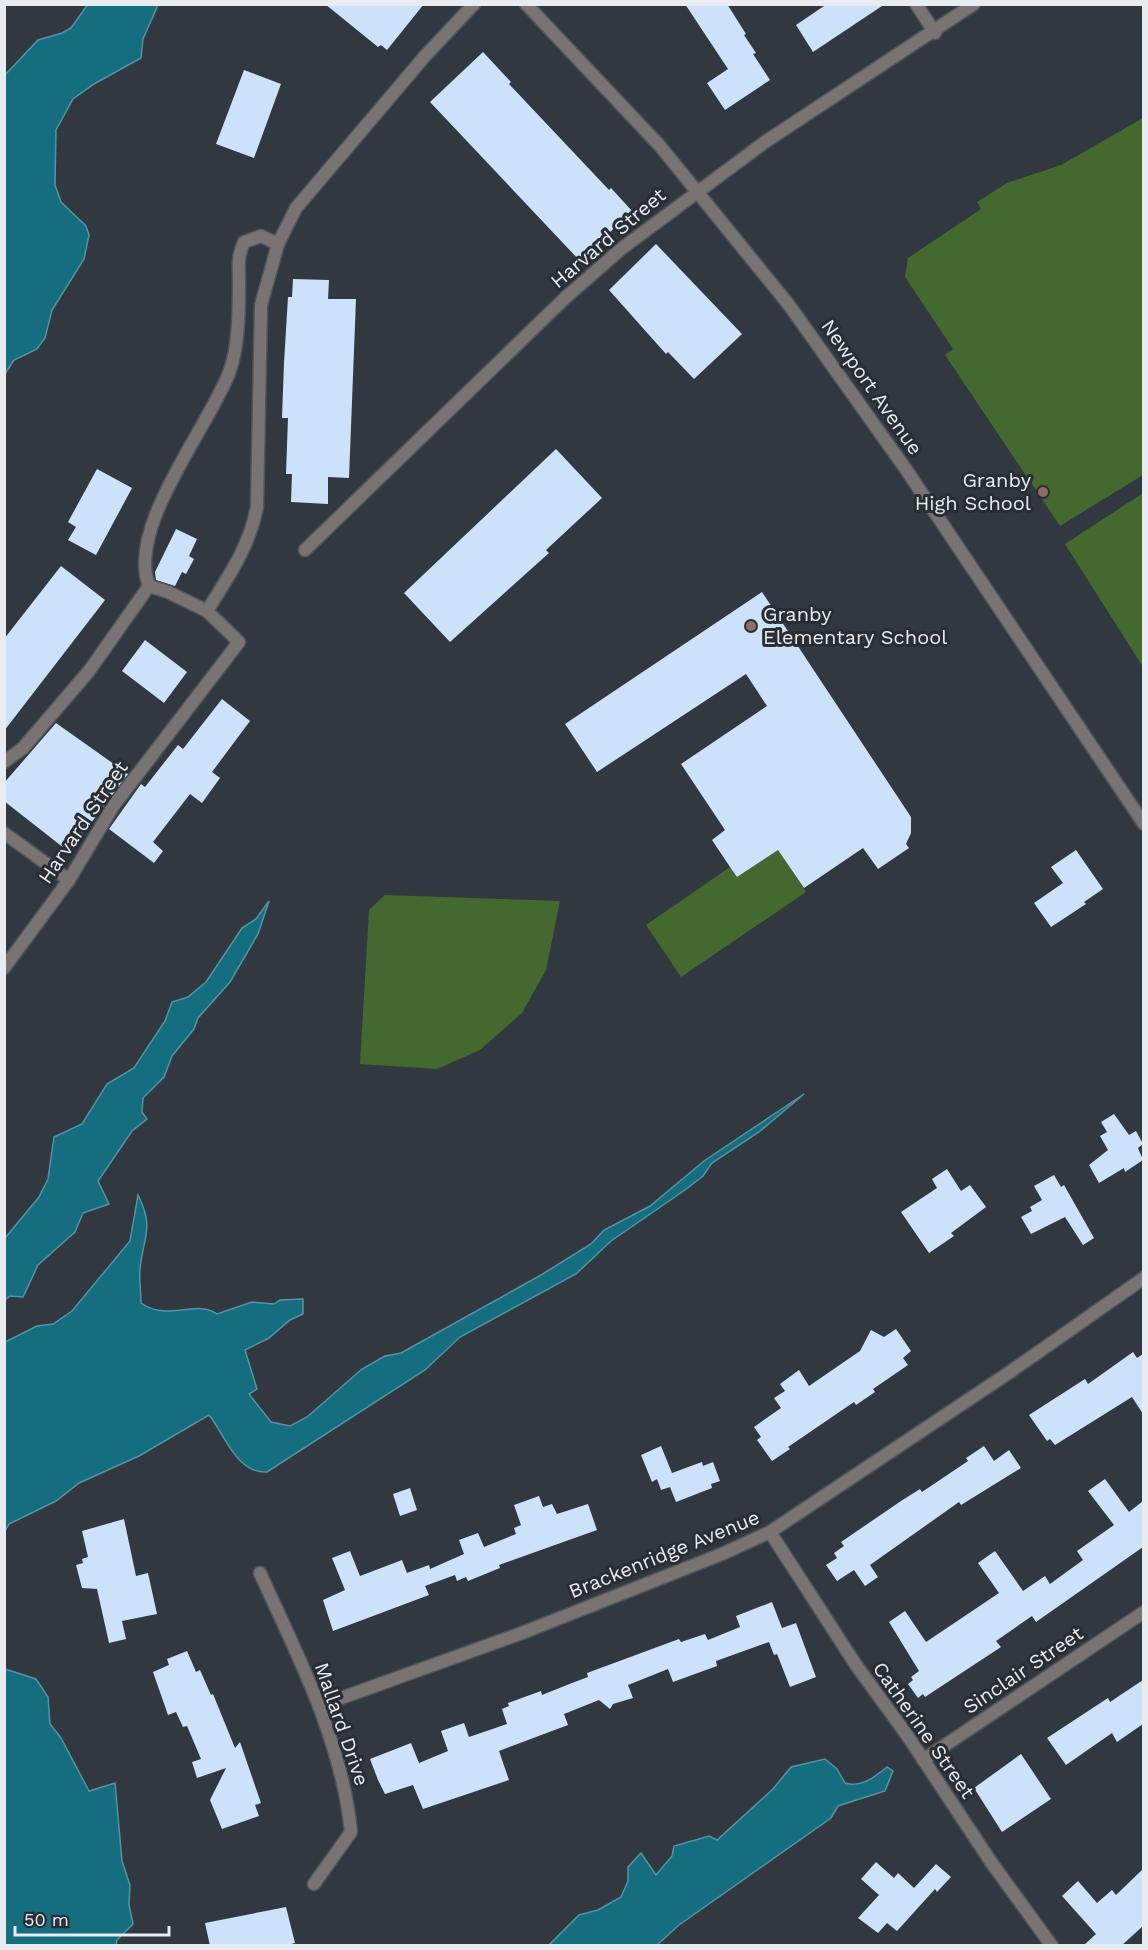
<svg xmlns="http://www.w3.org/2000/svg" width="1148" height="1950" viewBox="0 0 1148 1950" font-family="'Work Sans',sans-serif">
  <rect width="100%" height="100%" fill="#32383f"/>
  <g fill="#43692e">
    <polygon points="1143,118 1143,475 1060,526 945,355 953,349 905,277 908,258 981,209 977,202 1007,183 1061,165"/>
    <polygon points="1143,493 1143,667 1065,544"/>
    <polygon points="778,850 806,892 681,977 646,925 730,867 737,877"/>
    <polygon points="385,895 560,901 546,970 522,1013 480,1050 437,1069 360,1064 369,910"/>
  </g>
  <g fill="#156e80" stroke="#5494a2" stroke-width="1.5">
    <polygon points="88,4 158,5 143,39 141,58 94,84 73,99 56,130 55,185 61,202 86,226 89,235 84,259 52,310 45,338 37,349 14,360 5,374 5,75 38,40 62,33 71,28"/>
    <polygon points="269,901 258,934 230,982 198,1018 194,1029 172,1056 164,1077 143,1098 142,1112 147,1119 132,1131 98,1181 109,1204 83,1213 75,1232 38,1265 23,1297 10,1296 5,1300 5,1238 39,1197 48,1179 54,1137 82,1124 107,1084 134,1068 165,1021 172,1002 188,997 206,982 242,928 256,919"/>
    <path d="M804,1094L759,1132L712,1163L703,1176L685,1190L611,1241L576,1274L460,1337L425,1370L267,1472C237,1474 225,1435 209,1415L139,1456L79,1483L56,1501L9,1524L5,1531V1342L37,1326L53,1324L72,1311L130,1241L138,1195C155,1229 143,1236 140,1269C139,1280 141,1292 141,1303C167,1322 197,1299 217,1314L252,1302L274,1304L280,1300L303,1299V1314L290,1320L269,1338L245,1350L257,1389L249,1394L271,1422L290,1426L307,1417L362,1369L385,1356L401,1353L541,1275L591,1244L604,1230L650,1206L704,1161Z"/>
    <polygon points="5,1669 36,1679 48,1697 50,1724 61,1738 89,1791 115,1783 122,1861 130,1885 129,1905 133,1924 117,1940 116,1945 5,1945"/>
    <path d="M825,1759L837,1769L845,1783C862,1788 874,1777 887,1767L893,1771L885,1791L838,1806L831,1818L679,1925L657,1945H549L579,1915L598,1910L621,1897L628,1881V1867L641,1853L656,1875L672,1856L674,1846L709,1836L717,1840L773,1789L791,1767Z"/>
  </g>
  <g fill="#cce2fa">
    <polygon points="325,4 424,4 387,50 381,45 378,47"/>
    <polygon points="685,4 727,4 746,34 744,35 756,53 753,54 770,80 725,110 707,83 728,69"/>
    <polygon points="827,4 885,4 813,52 796,25"/>
    <polygon points="483,52 511,82 509,84 609,190 611,188 632,211 580,261 430,102"/>
    <polygon points="244,70 281,84 254,158 216,144"/>
    <polygon points="656,244 742,334 694,379 668,352 666,354 609,290"/>
    <polygon points="293,279 329,280 328,299 356,299 349,478 328,477 328,504 291,502 292,474 286,474 288,418 282,418 284,363 288,297 292,297"/>
    <polygon points="556,449 602,498 546,550 549,553 450,642 404,593"/>
    <polygon points="97,469 132,488 96,555 68,540 76,527 68,522"/>
    <polygon points="176,529 197,539 189,556 194,559 186,574 182,572 175,586 156,580 155,572"/>
    <polygon points="61,566 105,600 4,731 4,639"/>
    <polygon points="762,592 911,817 911,833 906,844 909,848 878,869 863,848 804,888 778,850 737,877 730,867 712,840 725,830 681,764 767,706 746,674 597,772 565,724"/>
    <polygon points="145,640 187,672 164,703 122,671"/>
    <polygon points="222,699 250,721 212,772 220,778 202,803 190,794 153,842 163,851 154,863 109,829 141,784 145,787 178,745 183,749"/>
    <polygon points="56,723 128,774 69,852 4,801 4,783"/>
    <polygon points="1076,850 1103,889 1084,902 1086,904 1051,927 1034,903 1063,883 1051,867"/>
    <polygon points="1114,1114 1129,1135 1136,1131 1143,1144 1138,1148 1143,1160 1125,1172 1124,1168 1099,1183 1089,1165 1108,1150 1100,1136 1107,1132 1101,1122"/>
    <polygon points="947,1169 961,1191 970,1185 986,1207 951,1233 954,1236 929,1253 901,1212 937,1188 932,1179"/>
    <polygon points="1054,1175 1061,1187 1064,1185 1094,1238 1083,1245 1065,1217 1031,1234 1021,1217 1032,1211 1030,1207 1042,1200 1034,1186"/>
    <polygon points="896,1329 911,1351 903,1358 908,1365 873,1389 875,1392 856,1405 854,1402 788,1447 790,1449 772,1461 757,1440 761,1437 754,1427 781,1408 774,1398 785,1391 780,1384 799,1370 809,1386 860,1351 871,1330 884,1337"/>
    <polygon points="1133,1352 1137,1358 1143,1354 1143,1414 1132,1397 1055,1445 1050,1439 1047,1441 1029,1415 1085,1379 1088,1384"/>
    <polygon points="661,1446 672,1473 702,1462 703,1466 713,1462 720,1481 711,1484 712,1488 676,1502 670,1487 661,1490 657,1479 652,1482 641,1455"/>
    <polygon points="984,1446 994,1461 1009,1450 1021,1468 961,1505 959,1502 870,1565 878,1577 865,1586 854,1570 837,1581 826,1565 837,1558 834,1553 844,1546 841,1542 901,1501 920,1489 922,1492 968,1461 966,1458"/>
    <polygon points="1105,1479 1129,1512 1143,1501 1143,1547 1036,1622 1032,1616 996,1641 1001,1647 925,1697 923,1694 918,1698 908,1684 913,1680 911,1677 919,1671 889,1622 905,1611 926,1642 999,1593 978,1563 995,1551 1023,1591 1045,1576 1050,1584 1083,1560 1077,1551 1114,1525 1088,1491"/>
    <polygon points="410,1488 417,1510 400,1516 393,1494"/>
    <polygon points="539,1496 543,1507 552,1504 557,1514 588,1504 597,1530 499,1565 500,1568 468,1581 466,1577 457,1581 455,1575 425,1586 429,1595 333,1631 323,1600 345,1590 332,1558 350,1551 360,1576 402,1560 407,1573 429,1565 430,1569 464,1554 459,1540 478,1533 484,1547 516,1534 514,1528 521,1525 514,1505"/>
    <polygon points="124,1519 136,1576 148,1573 157,1614 122,1621 126,1639 109,1643 97,1589 82,1588 76,1565 83,1563 82,1559 88,1557 82,1531"/>
    <polygon points="772,1602 782,1628 796,1623 816,1677 790,1687 777,1654 774,1655 769,1642 716,1661 717,1666 673,1682 668,1669 628,1685 633,1698 613,1704 610,1709 599,1700 564,1714 568,1725 499,1751 509,1780 423,1809 413,1785 385,1794 378,1780 370,1759 411,1743 419,1763 448,1751 441,1731 464,1723 469,1737 507,1724 502,1709 509,1706 508,1703 541,1691 542,1695 572,1683 588,1677 587,1673 679,1639 681,1642 705,1634 708,1640 740,1627 736,1616"/>
    <polygon points="187,1651 196,1672 200,1670 211,1695 213,1694 235,1748 240,1742 261,1803 255,1805 259,1816 222,1829 210,1800 226,1768 197,1778 192,1762 201,1759 187,1726 183,1727 176,1712 168,1715 153,1672 169,1665 167,1659"/>
    <polygon points="1143,1680 1143,1724 1117,1742 1112,1733 1066,1765 1047,1738 1108,1698 1110,1702"/>
    <polygon points="1021,1754 1051,1799 1002,1832 974,1788"/>
    <polygon points="876,1862 894,1878 898,1873 914,1888 936,1864 951,1877 937,1892 935,1889 897,1931 887,1923 878,1933 858,1918 879,1895 861,1879"/>
    <polygon points="1143,1869 1143,1926 1121,1946 1083,1946 1096,1934 1062,1896 1078,1881 1097,1903 1112,1890 1116,1895"/>
    <polygon points="286,1907 295,1943 283,1946 210,1946 205,1923"/>
  </g>
  <g fill="none" stroke-linecap="round" stroke-linejoin="round">
    <g stroke="#4f555b" stroke-width="15">
      <g id="minor">
        <polyline points="916,4 935,33"/>
        <polyline points="305,550 565,298 621,249 765,142 974,4"/>
        <path d="M149,586C126,528 208,428 229,373C239,348 239,308 239,282C239,266 237,257 244,242L261,236L278,244"/>
        <polyline points="4,762 23,748 89,671 149,586 168,592 207,611"/>
        <polyline points="4,833 69,880"/>
        <path d="M4,968L69,880L114,805L239,642L207,611C228,577 249,548 257,507L261,305L278,244L296,208L425,56L474,4"/>
        <polyline points="770,1532 856,1665 909,1738 991,1862 1052,1946"/>
        <path d="M260,1573C298,1656 342,1741 351,1832L314,1884"/>
        <polyline points="319,1706 522,1633 722,1554 770,1532 1010,1372 1144,1278"/>
        <polyline points="923,1760 1144,1612"/>
      </g>
    </g>
    <g stroke="#4f555b" stroke-width="15">
      <polyline id="tertiary" points="526,4 660,146 789,305 905,468 1144,824"/>
    </g>
    <use href="#minor" stroke="#797473" stroke-width="12"/>
    <use href="#tertiary" stroke="#797473" stroke-width="12"/>
  </g>
  <g fill="#8d6e63" stroke="#282e34" stroke-width="2">
    <circle cx="1043" cy="492" r="6"/>
    <circle cx="751" cy="626" r="6"/>
  </g>
  <g text-anchor="middle" dominant-baseline="central" stroke-width="6" stroke-linejoin="round" paint-order="stroke">
    <g font-size="20" fill="#e8ecf1" stroke="#282e34">
      <text transform="translate(608 238) rotate(-40)">Harvard Street</text>
      <text transform="translate(872 387) rotate(55)">Newport Avenue</text>
      <text transform="translate(83 822) rotate(-56)">Harvard Street</text>
      <text transform="translate(664 1554) rotate(-22)">Brackenridge Avenue</text>
      <text transform="translate(1023 1670) rotate(-34)">Sinclair Street</text>
      <text transform="translate(342 1724) rotate(71)">Mallard Drive</text>
      <text transform="translate(924 1730) rotate(55)">Catherine Street</text>
    </g>
    <g font-size="20" fill="#e8ecf1" stroke="#282e34" text-anchor="end">
      <text x="1031" y="480">Granby<tspan x="1031" dy="23">High School</tspan></text>
      <text x="763" y="614" text-anchor="start">Granby<tspan x="763" dy="23">Elementary School</tspan></text>
    </g>
  </g>
  <rect width="1148" height="1950" fill="none" stroke="#e8ecf1" stroke-width="12"/>
  <path d="M15 1926v9h154v-9" fill="none" stroke="#e8ecf1" stroke-width="3"/>
  <text x="24" y="1926" font-size="18" fill="#e8ecf1" stroke="#282e34" stroke-width="4.5" paint-order="stroke">50 m</text>
</svg>
